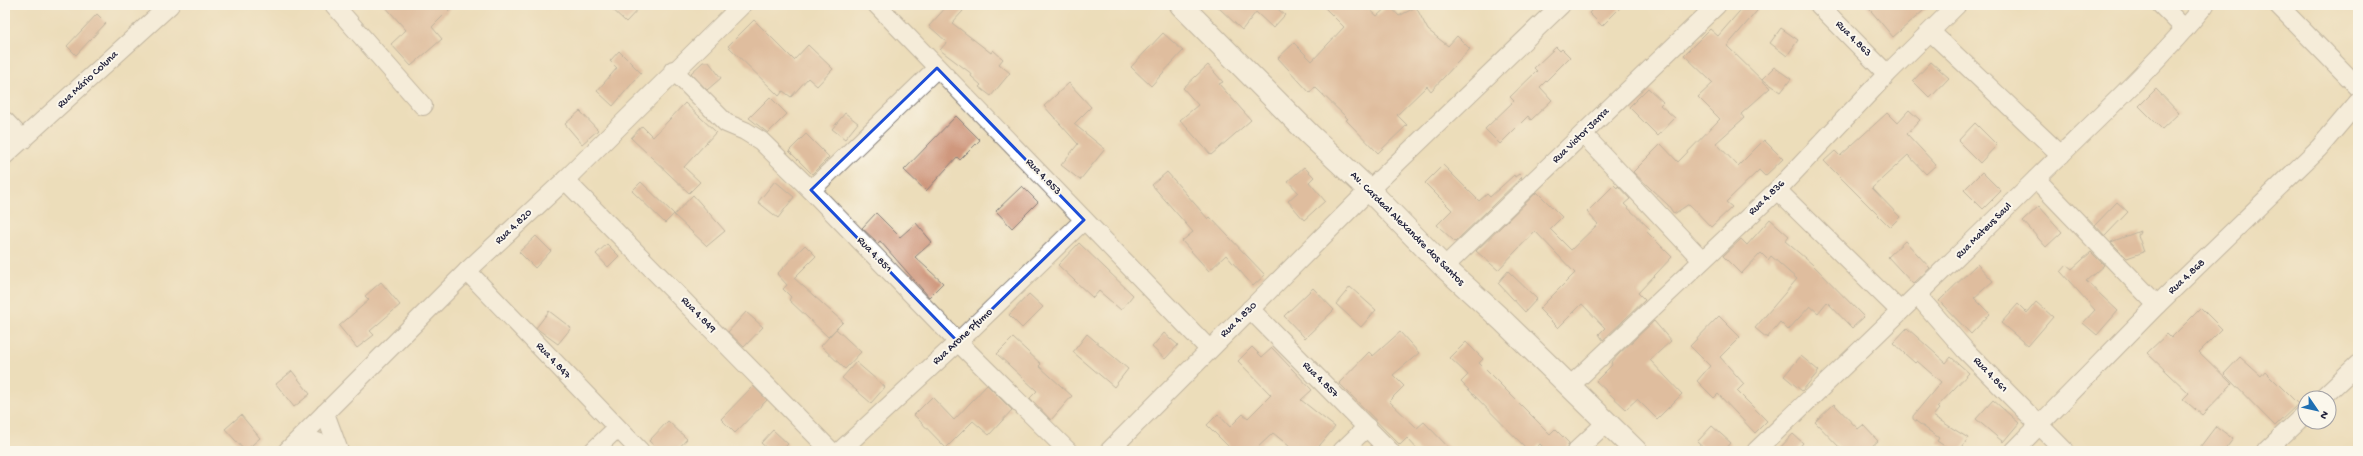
<svg xmlns="http://www.w3.org/2000/svg" width="2363" height="456" viewBox="0 0 2363 456" font-family="'Gochi Hand',sans-serif">
  <rect width="100%" height="100%" fill="#fbf7ec"/>
  <filter id="ink" filterUnits="userSpaceOnUse"><feTurbulence type="fractalNoise" baseFrequency=".025" numOctaves="2"/><feDisplacementMap in="SourceGraphic" scale="8" xChannelSelector="R" yChannelSelector="G"/><feConvolveMatrix kernelMatrix="1 2 1 2 8 2 1 2 1" color-interpolation-filters="sRGB"/></filter>
  <filter id="wash" filterUnits="userSpaceOnUse"><feTurbulence type="fractalNoise" baseFrequency=".012" numOctaves="4" result="noise"/><feDisplacementMap in="SourceGraphic" scale="16" xChannelSelector="R" yChannelSelector="G"/><feGaussianBlur stdDeviation="0.9" result="paint"/><feColorMatrix in="noise" values="0 0 0 0 0 0 0 0 0 0 0 0 0 0 0 0 0 1.4 0 .05"/><feComposite in="paint" operator="in"/></filter>
  <g filter="url(#wash)">
    <rect width="100%" height="100%" fill="#ecddba"/>
    <g id="blocks">
      <g fill="#cf977d">
        <polygon points="384,5 454,5 432,27 442,39 411,66 391,44 406,30"/>
        <polygon points="608,5 642,5 626,22"/>
        <polygon points="948,5 956,5 963,11 952,23 991,53 993,50 1003,59 999,64 1010,73 991,96 979,87 981,85 971,76 972,74 940,50 947,42 929,26"/>
        <polygon points="1216,5 1273,5 1285,15 1273,28 1256,12 1242,30"/>
        <polygon points="1322,5 1365,5 1377,16 1389,5 1399,16 1416,7 1428,30 1448,46 1457,36 1470,49 1431,91 1427,86 1397,115 1407,125 1378,153 1346,120 1348,119 1315,87 1310,93 1278,58 1294,43 1312,61 1344,27"/>
        <polygon points="1597,5 1623,5 1602,26 1589,13"/>
        <polygon points="1745,5 1762,5 1727,46 1770,88 1741,114 1744,118 1716,143 1738,166 1764,140 1783,159 1765,176 1759,170 1726,202 1732,207 1711,227 1689,204 1674,214 1668,205 1633,172 1661,144 1678,162 1720,119 1698,97 1713,83 1684,55 1710,29 1718,36"/>
        <polygon points="1866,5 1930,5 1893,37"/>
        <polygon points="97,14 106,23 76,55 67,46"/>
        <polygon points="754,20 794,60 808,45 833,69 817,86 808,78 791,97 783,91 779,96 728,46"/>
        <polygon points="1781,28 1798,40 1787,56 1770,43"/>
        <polygon points="1163,33 1183,51 1151,86 1131,67"/>
        <polygon points="1556,47 1560,51 1562,49 1570,57 1540,87 1552,100 1531,120 1528,116 1500,144 1485,129 1514,101 1510,97 1537,71 1534,68"/>
        <polygon points="619,51 641,73 613,106 597,91 617,68 610,61"/>
        <polygon points="703,62 709,62 721,78 707,90 691,73"/>
        <polygon points="1931,62 1949,78 1930,98 1913,81"/>
        <polygon points="1208,65 1223,82 1219,84 1251,120 1211,155 1180,120 1198,105 1183,88"/>
        <polygon points="1774,67 1791,79 1781,92 1762,79"/>
        <polygon points="1069,83 1091,107 1074,124 1105,149 1080,180 1061,165 1078,144 1044,106"/>
        <polygon points="1648,88 1663,102 1660,105 1675,118 1658,136 1629,107"/>
        <polygon points="2156,89 2179,113 2162,129 2139,106"/>
        <polygon points="770,97 787,114 768,133 749,118"/>
        <polygon points="685,103 716,132 684,167 700,182 689,193 631,138 642,126 653,137"/>
        <polygon points="1909,110 1920,120 1907,134 1936,165 1926,174 1908,155 1872,188 1900,217 1890,227 1824,161 1835,151 1840,156 1887,113 1897,123"/>
        <polygon points="580,111 598,130 582,144 565,124"/>
        <polygon points="845,113 858,123 845,139 832,129"/>
        <polygon points="956,116 980,140 960,160 957,157 926,191 904,170"/>
        <polygon points="1975,123 1997,145 1980,163 1958,141"/>
        <polygon points="806,134 829,157 812,174 789,151"/>
        <polygon points="1443,165 1479,201 1487,194 1490,197 1514,175 1515,177 1519,174 1522,177 1455,242 1437,225 1452,210 1425,183"/>
        <polygon points="1304,167 1314,177 1309,182 1325,201 1304,220 1288,201 1298,192 1288,181"/>
        <polygon points="1167,172 1208,219 1210,217 1265,275 1253,286 1226,255 1209,271 1182,241 1193,232 1152,185"/>
        <polygon points="1982,172 2001,191 1983,209 1964,190"/>
        <polygon points="775,181 794,197 778,218 758,202"/>
        <polygon points="641,182 674,214 665,223 632,191"/>
        <polygon points="1614,185 1617,188 1618,186 1630,199 1624,204 1650,229 1647,232 1672,257 1638,293 1645,300 1603,340 1599,334 1605,328 1582,304 1558,328 1539,309 1575,273 1535,231 1498,270 1476,251 1537,192 1562,217 1550,229 1571,250 1598,224 1587,212"/>
        <polygon points="1022,186 1038,202 1012,228 996,211"/>
        <polygon points="693,195 725,231 707,246 674,215"/>
        <polygon points="2117,202 2128,212 2105,236 2095,225"/>
        <polygon points="2039,206 2062,232 2046,247 2023,221"/>
        <polygon points="876,213 900,237 916,223 932,242 915,257 943,283 929,297 880,241 878,243 862,228"/>
        <polygon points="1770,219 1789,236 1785,241 1812,264 1864,317 1852,328 1827,302 1818,313 1810,306 1788,330 1780,322 1767,338 1755,328 1797,279 1771,256 1768,260 1761,253 1741,274 1723,256 1741,239 1747,245"/>
        <polygon points="2140,231 2138,235 2144,252 2127,258 2111,242"/>
        <polygon points="536,236 551,251 535,268 519,252"/>
        <polygon points="1905,241 1930,268 1913,284 1888,257"/>
        <polygon points="1079,243 1133,295 1121,310 1099,291 1093,298 1058,265"/>
        <polygon points="607,244 619,256 608,267 596,254"/>
        <polygon points="805,245 816,256 794,278 843,322 828,337 789,300 791,297 783,289 787,285 777,274"/>
        <polygon points="2091,252 2104,265 2086,281 2118,311 2097,335 2083,323 2095,310 2061,272 2067,265 2072,269"/>
        <polygon points="1977,264 1993,281 1974,298 1990,314 1971,334 1939,301"/>
        <polygon points="1508,271 1537,299 1525,312 1498,283"/>
        <polygon points="381,282 400,305 370,331 374,335 357,348 339,326 369,300 365,296"/>
        <polygon points="1350,287 1376,310 1361,327 1336,304"/>
        <polygon points="1313,288 1334,310 1305,338 1284,316"/>
        <polygon points="1029,294 1043,307 1022,328 1009,315"/>
        <polygon points="2036,302 2053,317 2028,346 2001,323 2018,304 2027,313"/>
        <polygon points="2201,308 2222,329 2199,352 2232,384 2202,415 2183,399 2189,393 2147,353 2167,334 2171,338"/>
        <polygon points="549,311 571,328 558,344 536,328"/>
        <polygon points="746,312 763,327 744,347 728,332"/>
        <polygon points="1719,316 1740,337 1720,357 1744,384 1737,391 1767,421 1755,433 1718,394 1714,398 1697,381 1710,366 1690,346"/>
        <polygon points="1654,321 1671,341 1650,360 1682,394 1657,419 1637,399 1626,409 1596,381 1612,365 1611,363 1618,355"/>
        <polygon points="1907,328 1946,363 1951,357 1969,373 1937,407 1939,409 1933,416 1968,438 1960,451 1952,451 1937,441 1939,438 1913,419 1913,416 1941,382 1917,361 1915,363 1893,343"/>
        <polygon points="836,329 861,352 845,369 821,346"/>
        <polygon points="1400,332 1419,353 1393,375 1404,386 1389,401 1417,428 1424,422 1452,451 1419,451 1407,438 1400,445 1339,383 1369,352 1373,356"/>
        <polygon points="1164,333 1178,345 1165,359 1152,347"/>
        <polygon points="1087,334 1128,369 1114,387 1073,352"/>
        <polygon points="1013,338 1041,364 1039,366 1072,396 1051,420 1030,398 1037,391 997,354"/>
        <polygon points="1466,342 1483,359 1479,363 1550,434 1555,429 1569,443 1566,451 1547,451 1540,444 1533,451 1529,451 1461,382 1468,375 1450,358"/>
        <polygon points="1252,347 1262,357 1272,348 1312,390 1301,400 1335,427 1315,451 1295,451 1273,433 1254,451 1233,451 1207,425 1218,414 1230,427 1243,414 1248,418 1271,395 1238,361"/>
        <polygon points="1801,356 1819,371 1802,391 1784,376"/>
        <polygon points="2240,357 2261,376 2265,371 2298,404 2275,426 2224,374"/>
        <polygon points="856,362 885,387 871,403 842,378"/>
        <polygon points="292,371 310,394 294,407 276,384"/>
        <polygon points="987,385 1012,410 989,435 973,421 946,448 914,415 932,397 954,420"/>
        <polygon points="753,386 767,400 735,433 721,419"/>
        <polygon points="1993,400 2019,423 2003,442 1976,419"/>
        <polygon points="1834,404 1858,429 1863,425 1878,441 1866,451 1843,451 1815,422"/>
        <polygon points="241,415 260,438 245,451 225,429"/>
        <polygon points="668,421 687,439 676,451 660,451 649,441"/>
        <polygon points="1712,426 1731,443 1724,451 1707,451 1697,442"/>
        <polygon points="2216,426 2233,439 2224,451 2197,451"/>
        <polygon points="773,430 788,444 781,451 770,451 761,443"/>
        <polygon points="1793,434 1803,443 1796,451 1777,451"/>
      </g>
    </g>
  </g>
  <g filter="url(#ink)">
    <use href="#blocks" fill-opacity="0" stroke="#87807a" stroke-width="1"/>
    <g fill="none" stroke-linecap="round" stroke-linejoin="round">
      <g stroke="#87807a" stroke-width="20">
        <g id="minor">
          <polyline points="334,5 423,106"/>
          <polyline points="877,5 1209,349"/>
          <polyline points="1819,5 1887,74"/>
          <polyline points="2161,5 2185,29"/>
          <polyline points="2278,5 2358,87"/>
          <polyline points="1931,32 2061,155"/>
          <polyline points="673,70 726,123 745,131 761,141 811,190 958,342 1068,451"/>
          <polyline points="5,121 23,140"/>
          <polyline points="1583,134 1702,260"/>
          <polyline points="5,155 170,5"/>
          <polyline points="2036,179 2157,305"/>
          <polyline points="565,180 831,451"/>
          <polyline points="811,190 937,68"/>
          <polyline points="1777,190 1900,311"/>
          <polyline points="1444,267 1717,5"/>
          <polyline points="467,271 640,451"/>
          <polyline points="1918,296 1965,350 2065,451"/>
          <polyline points="1250,309 1390,451"/>
          <polyline points="1570,386 1777,190 1887,74 1957,5"/>
          <polyline points="2322,398 2358,364"/>
          <polyline points="325,413 339,451"/>
          <polyline points="302,437 338,449"/>
          <polyline points="287,451 467,271 565,180 742,5"/>
          <polyline points="593,451 616,429"/>
          <polyline points="840,451 958,342 1084,220"/>
          <polyline points="1109,451 1369,190 1561,5"/>
          <polyline points="1342,451 1367,427"/>
          <polyline points="1576,451 1607,422"/>
          <path d="M1756,451C1851,359 1947,267 2041,174C2097,119 2156,65 2205,5"/>
          <polyline points="2014,451 2157,305 2319,148 2358,102"/>
          <polyline points="2266,451 2305,414"/>
        </g>
      </g>
      <g stroke="#87807a" stroke-width="24">
        <polyline id="tertiary" points="1181,5 1309,134 1369,190 1444,267 1503,321 1636,451"/>
      </g>
      <use href="#minor" stroke="#fff" stroke-width="18"/>
      <use href="#tertiary" stroke="#fff" stroke-width="22"/>
    </g>
  </g>
  <path d="M0 0H2363V456H0ZM937,68L1084,220L958,342L811,190Z" fill="#ecddba" fill-opacity=".55" fill-rule="evenodd"/>
  <path fill="none" stroke="#1d4ed8" stroke-width="3" stroke-linejoin="round" d="M937,68L1084,220L958,342L811,190Z"/>
  <g text-anchor="middle" dominant-baseline="central" stroke-width="4" stroke-linejoin="round" paint-order="stroke">
    <g font-size="11" fill="#22223b" stroke="#fbf7ec">
      <text transform="translate(1853 39) rotate(45)">Rua 4.863</text>
      <text transform="translate(88 80) rotate(-43)">Rua Mário Coluna</text>
      <text transform="translate(1581 136) rotate(-44)">Rua Victor Jarra</text>
      <text transform="translate(1043 177) rotate(46)">Rua 4.853</text>
      <text transform="translate(1767 198) rotate(-44)">Rua 4.836</text>
      <text transform="translate(514 227) rotate(-43)">Rua 4.820</text>
      <text transform="translate(1407 229) rotate(45)">Av. Cardeal Alexandre dos Santos</text>
      <text transform="translate(1984 231) rotate(-45)">Rua Mateus Saul</text>
      <text transform="translate(874 255) rotate(46)">Rua 4.851</text>
      <text transform="translate(2187 277) rotate(-43)">Rua 4.868</text>
      <text transform="translate(698 315) rotate(46)">Rua 4.849</text>
      <text transform="translate(1239 320) rotate(-44)">Rua 4.830</text>
      <text transform="translate(963 337) rotate(-43)">Rua Arone Pfumo</text>
      <text transform="translate(553 361) rotate(47)">Rua 4.847</text>
      <text transform="translate(1990 375) rotate(46)">Rua 4.861</text>
      <text transform="translate(1320 380) rotate(45)">Rua 4.857</text>
    </g>
  </g>
  <rect width="2363" height="456" fill="none" stroke="#fbf7ec" stroke-width="20"/>
  <g transform="translate(2317 410) rotate(124)"><circle r="19" fill="#fbf7ec" stroke="#a4a2a5"/>
  <path d="M0-3L7 15L0 10L-7 15Z" fill="#1f6fb2"/>
  <text y="-6" font-size="11" font-weight="bold" text-anchor="middle" fill="#22223b">N</text>
  </g>
</svg>
